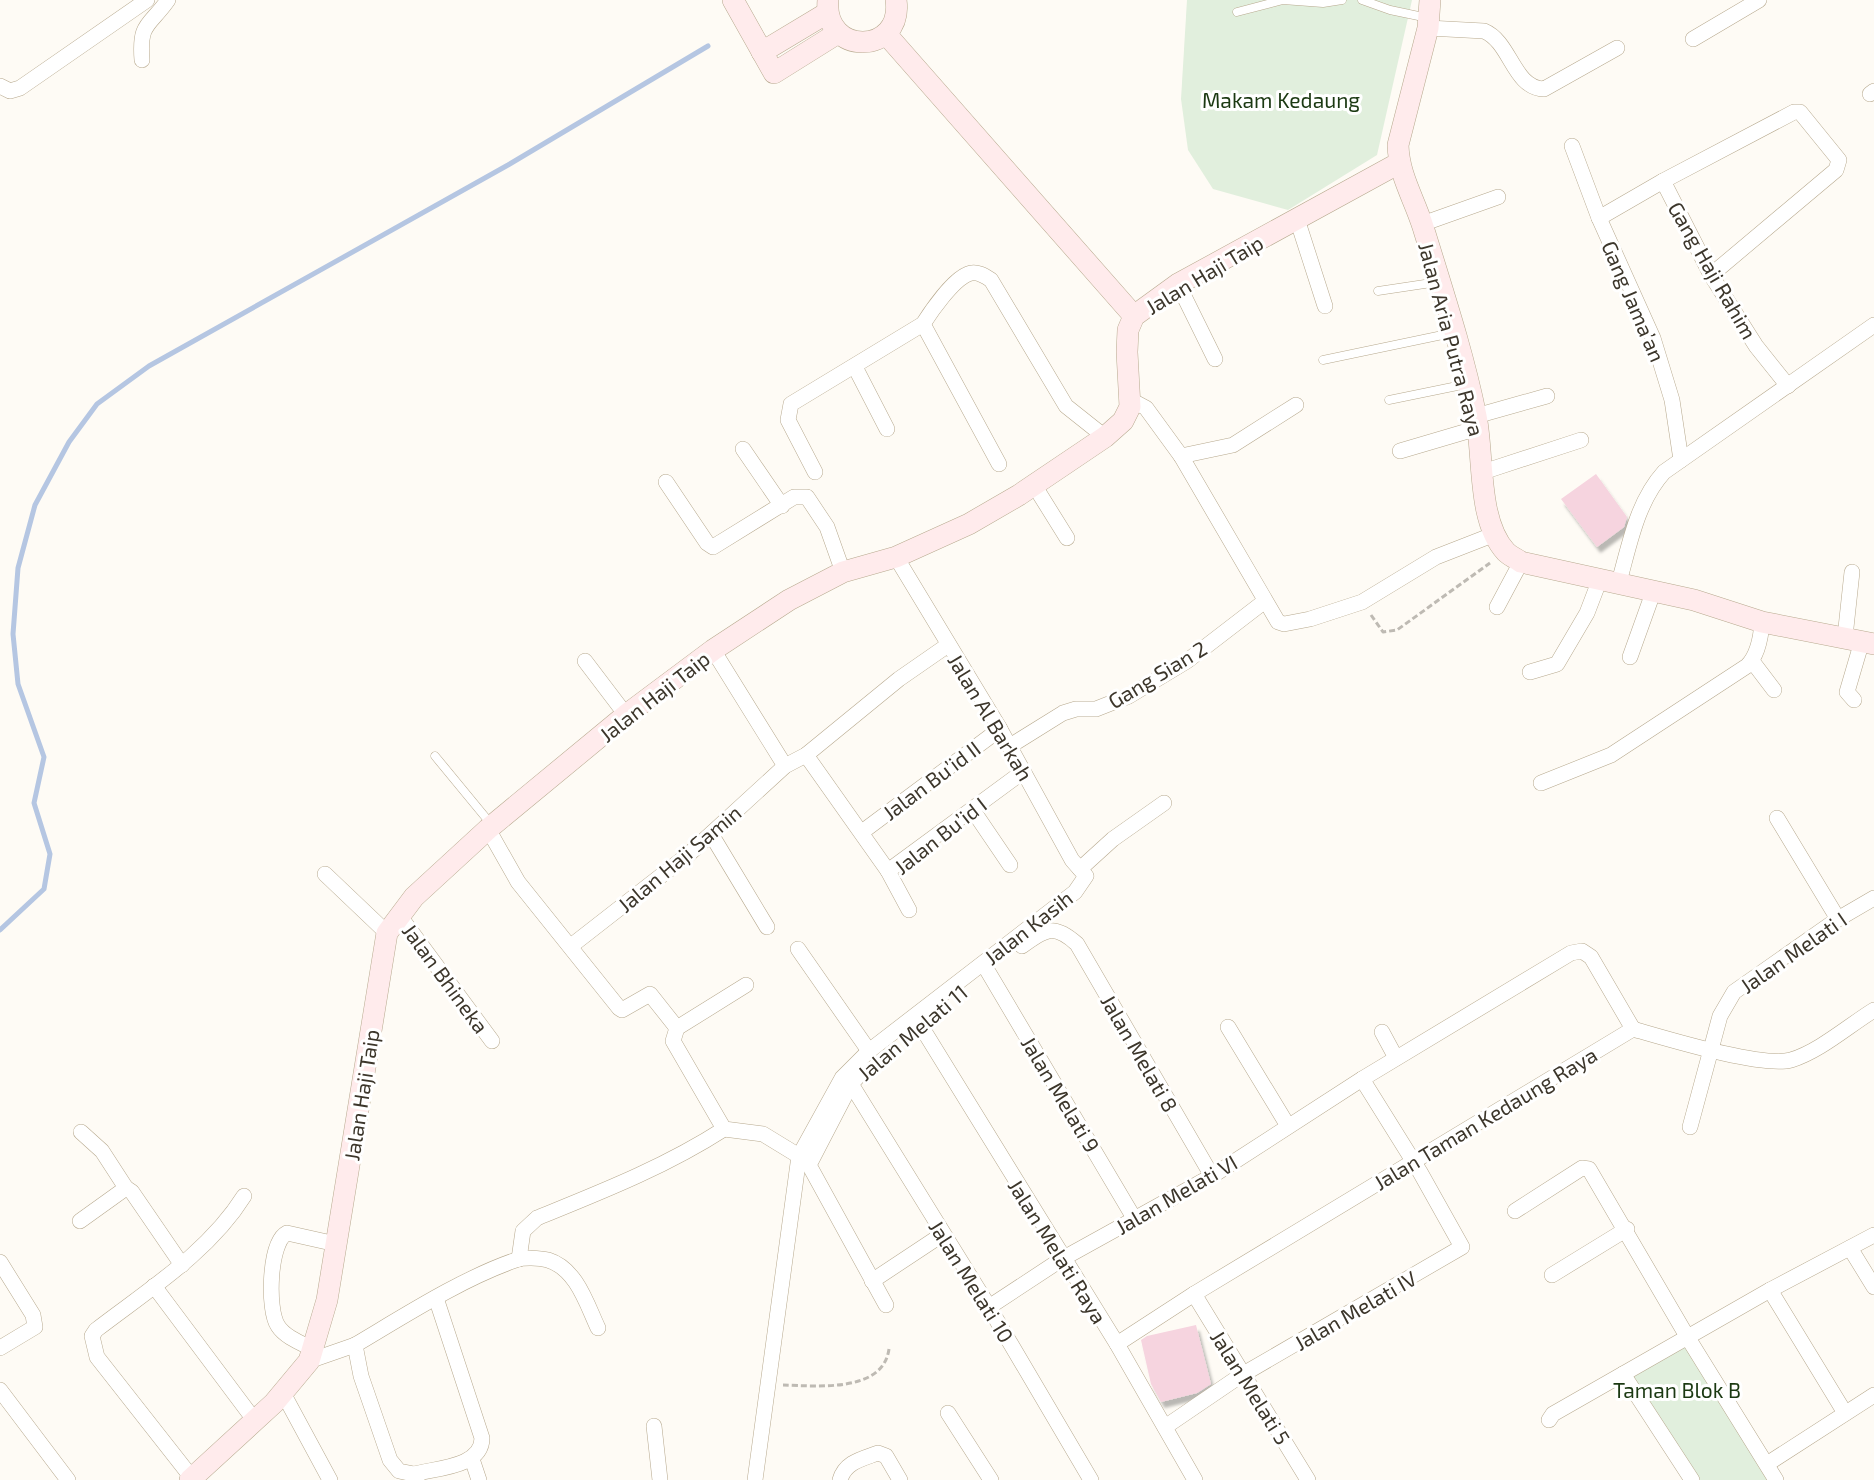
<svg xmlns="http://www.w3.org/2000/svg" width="1874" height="1480" viewBox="0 0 1874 1480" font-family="'Exo 2',sans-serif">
  <defs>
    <filter id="shadow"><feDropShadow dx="3.5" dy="6" stdDeviation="1.5" flood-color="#0004"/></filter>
  </defs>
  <rect width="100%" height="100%" fill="#fefbf5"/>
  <g fill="#e1efdd">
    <polygon points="1187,0 1412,0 1377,155 1288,210 1213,189 1188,150 1181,99"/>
    <polygon points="1688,1338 1768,1480 1692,1480 1623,1374"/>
  </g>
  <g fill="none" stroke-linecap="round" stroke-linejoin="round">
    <polyline stroke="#b5c6e2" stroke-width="5" points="0,930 44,889 50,854 34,803 44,757 18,684 13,634 18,568 35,505 69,442 97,404 149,366 508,165 708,46"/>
  </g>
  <g fill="#f6d4df" filter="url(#shadow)">
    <polygon points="1596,474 1627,517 1624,527 1597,547 1561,499"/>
    <polygon points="1196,1325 1211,1384 1197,1393 1161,1402 1151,1384 1141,1340 1147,1336"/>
  </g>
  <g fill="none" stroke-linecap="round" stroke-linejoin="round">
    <g stroke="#b7a98e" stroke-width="9">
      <g id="lane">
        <polyline points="1362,0 1390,10 1428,18"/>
        <polyline points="1237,12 1283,0 1323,3 1342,0"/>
        <polyline points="1378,291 1438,282"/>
        <polyline points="1323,360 1452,333"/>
        <polyline points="1389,400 1467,384"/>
        <polyline points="435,756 491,824"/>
      </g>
    </g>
    <g stroke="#b7a98e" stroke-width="16">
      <g id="street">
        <path d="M1428,28L1484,31C1511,42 1513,88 1544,89L1617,48"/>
        <polyline points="1693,39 1759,0"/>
        <path d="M142,60C139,22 149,27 168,0"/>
        <polyline points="0,86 10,91 20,88 147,0"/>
        <polyline points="1870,94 1874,91"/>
        <polyline points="1572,146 1599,218 1653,338 1672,400 1681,460"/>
        <polyline points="1663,181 1711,275 1756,346 1788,386"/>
        <polyline points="1599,218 1663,181 1794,112 1800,112 1839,160 1836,170 1711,275"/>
        <polyline points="1297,219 1325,306"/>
        <polyline points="1422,224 1498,197"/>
        <polyline points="1178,284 1215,359"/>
        <polyline points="923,324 999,464"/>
        <polyline points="855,367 887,429"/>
        <polyline points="1131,400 1146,408 1181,456 1278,622 1284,624 1310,619 1362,602 1436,557 1495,534"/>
        <polyline points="1476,416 1547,396"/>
        <polyline points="743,449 782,506"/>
        <polyline points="1400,451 1478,428"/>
        <polyline points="1181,456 1233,445 1296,405"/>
        <path d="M815,472L788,420L791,404L923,324C932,310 953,280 968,274C976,270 985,276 991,280L1066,406L1105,437"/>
        <polyline points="1483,472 1581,440"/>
        <polyline points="666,482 707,543 713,547 794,497 807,497 827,527 843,572"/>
        <polyline points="1034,485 1067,538"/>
        <path d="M1619,582C1630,543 1637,502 1664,472L1874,325"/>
        <polyline points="1497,607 1521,562"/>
        <polyline points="1845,637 1852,572"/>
        <polyline points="713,650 785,766"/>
        <polyline points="1630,657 1654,590"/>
        <polyline points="585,661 626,715"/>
        <polyline points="1752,661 1774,690"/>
        <polyline points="1530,672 1557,664 1587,613 1600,579"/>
        <polyline points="1854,700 1847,692 1862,641"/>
        <polyline points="1010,746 1063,713 1076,709 1096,709 1129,696 1187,661 1265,601"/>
        <polyline points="806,755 888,871"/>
        <path d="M1541,783L1611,755L1747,666C1758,655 1761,637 1762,622"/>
        <polyline points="972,809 1010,865"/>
        <polyline points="1777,818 1838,919"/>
        <polyline points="488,829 518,882 619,1008 622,1010 650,994 677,1028"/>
        <polyline points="862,832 1000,729"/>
        <polyline points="711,834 767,927"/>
        <polyline points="1080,869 1113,839 1164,803"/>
        <polyline points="325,874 387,933"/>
        <polyline points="909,910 888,871 1024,771"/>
        <polyline points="399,915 492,1041"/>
        <polyline points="571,946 689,854 785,766 806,755 899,679 948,645"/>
        <path d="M1022,946C1045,929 1054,923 1077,944L1212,1176"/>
        <polyline points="798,949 869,1051"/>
        <polyline points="987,970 1134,1218"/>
        <polyline points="746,985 677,1028 673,1041 724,1129 763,1134 799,1156"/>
        <polyline points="919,1023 1117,1344 1195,1480"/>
        <polyline points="1228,1027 1288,1126"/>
        <polyline points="1382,1032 1396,1058"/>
        <polyline points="864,1070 851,1084 809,1165 886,1305"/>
        <polyline points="851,1084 989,1307 1091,1480"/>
        <polyline points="1690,1127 1720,1016 1734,992 1838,919 1874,898"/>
        <polyline points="81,1132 102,1151 126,1188"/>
        <polyline points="1515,1211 1582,1168 1589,1169 1688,1338 1776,1480"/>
        <polyline points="80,1221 126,1188 132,1192 182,1265"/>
        <polyline points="1850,1248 1874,1287"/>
        <path d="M519,1259L523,1231L537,1218C601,1192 665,1167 724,1129"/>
        <polyline points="0,1262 33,1315 35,1327 0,1348"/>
        <polyline points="1552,1275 1627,1229"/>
        <polyline points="872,1281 943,1234"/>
        <polyline points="154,1286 255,1421"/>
        <polyline points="1770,1290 1845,1413"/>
        <polyline points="1194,1294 1308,1480"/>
        <polyline points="989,1307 1062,1259 1212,1176 1362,1079 1571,953 1582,951 1591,957 1633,1029"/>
        <path d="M1117,1344L1194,1294L1633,1029C1665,1038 1762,1068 1791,1060C1820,1051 1848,1026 1874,1010"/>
        <path d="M313,1349C301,1343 285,1337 278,1326C267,1310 269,1242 287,1233L336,1244"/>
        <polyline points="309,1361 355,1345"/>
        <polyline points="1623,1374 1692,1480"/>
        <polyline points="0,1390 68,1480"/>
        <polyline points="283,1393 330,1480"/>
        <polyline points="948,1413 991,1480"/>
        <polyline points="1549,1420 1553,1414 1770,1290 1874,1235"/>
        <polyline points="654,1426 660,1480"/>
        <polyline points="1165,1427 1240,1376 1462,1247 1420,1172 1362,1079"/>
        <polyline points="472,1459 479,1480"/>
        <polyline points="1767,1464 1874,1395"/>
        <path d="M414,1474C437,1468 482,1467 482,1438L436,1298"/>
        <path d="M192,1478L97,1357L92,1336L96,1330C148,1290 209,1252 244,1196"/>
        <path d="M417,1480L414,1474L399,1471L390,1460L361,1376L355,1345C404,1316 463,1278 516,1260C523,1257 540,1258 548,1260C577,1269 587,1305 598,1328"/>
        <polyline points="755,1480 799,1156 842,1078 869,1051 1075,892 1086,876 1072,860 1000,729 896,557"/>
        <path d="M840,1480C845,1462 862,1459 878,1453L886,1456L900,1480"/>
      </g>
    </g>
    <g stroke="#b7a98e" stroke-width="22">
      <g id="secondary">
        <polyline points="733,0 774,73 838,33"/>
        <path d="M828,0C823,57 904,55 896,0"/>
        <path d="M1430,0L1428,28L1398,145C1399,176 1414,198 1423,227C1442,289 1463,352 1476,416C1484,456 1477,521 1506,552C1510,556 1517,559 1521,562L1694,600L1762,622L1874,644"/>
        <polyline points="886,34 1134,316"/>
        <polyline points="762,52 827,13"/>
        <polyline points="190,1480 274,1403 309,1361 327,1300 387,933 414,897 488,829 626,715 713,650 789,600 843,572 896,557 969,524 1019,495 1105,437 1123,421 1130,407 1127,352 1128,330 1134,316 1178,284 1399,163"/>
      </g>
    </g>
    <g stroke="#bebab3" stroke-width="3" stroke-dasharray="6 3" stroke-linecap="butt">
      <polyline points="1371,615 1383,632 1397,630 1490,563"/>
      <path d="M783,1385C817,1386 883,1393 889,1349"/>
    </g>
    <use href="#lane" stroke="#fff" stroke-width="8"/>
    <use href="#street" stroke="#fff" stroke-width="15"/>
    <use href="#secondary" stroke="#ffebec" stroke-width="21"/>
  </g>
  <g text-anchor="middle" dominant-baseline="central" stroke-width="6" stroke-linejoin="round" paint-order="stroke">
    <g font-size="21" fill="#1b3912" stroke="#fff">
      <text x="1281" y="99">Makam Kedaung</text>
      <text x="1677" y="1389">Taman Blok B</text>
    </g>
    <g font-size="21" fill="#3c362b" stroke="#fff">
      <text transform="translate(1713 270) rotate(60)">Gang Haji Rahim</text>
      <text transform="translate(1204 274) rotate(-31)">Jalan Haji Taip</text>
      <text transform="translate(1634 301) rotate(67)">Gang Jama’an</text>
      <text transform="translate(1452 339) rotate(75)">Jalan Aria Putra Raya</text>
      <text transform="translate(1157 674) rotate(-31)">Gang Sian 2</text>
      <text transform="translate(654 696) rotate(-38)">Jalan Haji Taip</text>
      <text transform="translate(991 717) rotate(59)">Jalan Al Barkah</text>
      <text transform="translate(931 780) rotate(-37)">Jalan Bu’id II</text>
      <text transform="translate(940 835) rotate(-38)">Jalan Bu’id I</text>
      <text transform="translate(679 858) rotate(-40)">Jalan Haji Samin</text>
      <text transform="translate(1028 927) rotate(-38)">Jalan Kasih</text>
      <text transform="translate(1793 952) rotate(-35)">Jalan Melati I</text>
      <text transform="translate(446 978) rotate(54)">Jalan Bhineka</text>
      <text transform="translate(912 1032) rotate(-40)">Jalan Melati 11</text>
      <text transform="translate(1140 1053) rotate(60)">Jalan Melati 8</text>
      <text transform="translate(1061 1094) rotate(59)">Jalan Melati 9</text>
      <text transform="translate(361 1095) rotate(-81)">Jalan Haji Taip</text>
      <text transform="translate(1485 1118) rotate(-31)">Jalan Taman Kedaung Raya</text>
      <text transform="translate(1176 1194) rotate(-30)">Jalan Melati VI</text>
      <text transform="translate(1058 1251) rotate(58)">Jalan Melati Raya</text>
      <text transform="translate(972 1281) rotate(58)">Jalan Melati 10</text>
      <text transform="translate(1355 1310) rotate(-30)">Jalan Melati IV</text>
      <text transform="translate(1251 1387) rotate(58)">Jalan Melati 5</text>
    </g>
  </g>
</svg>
